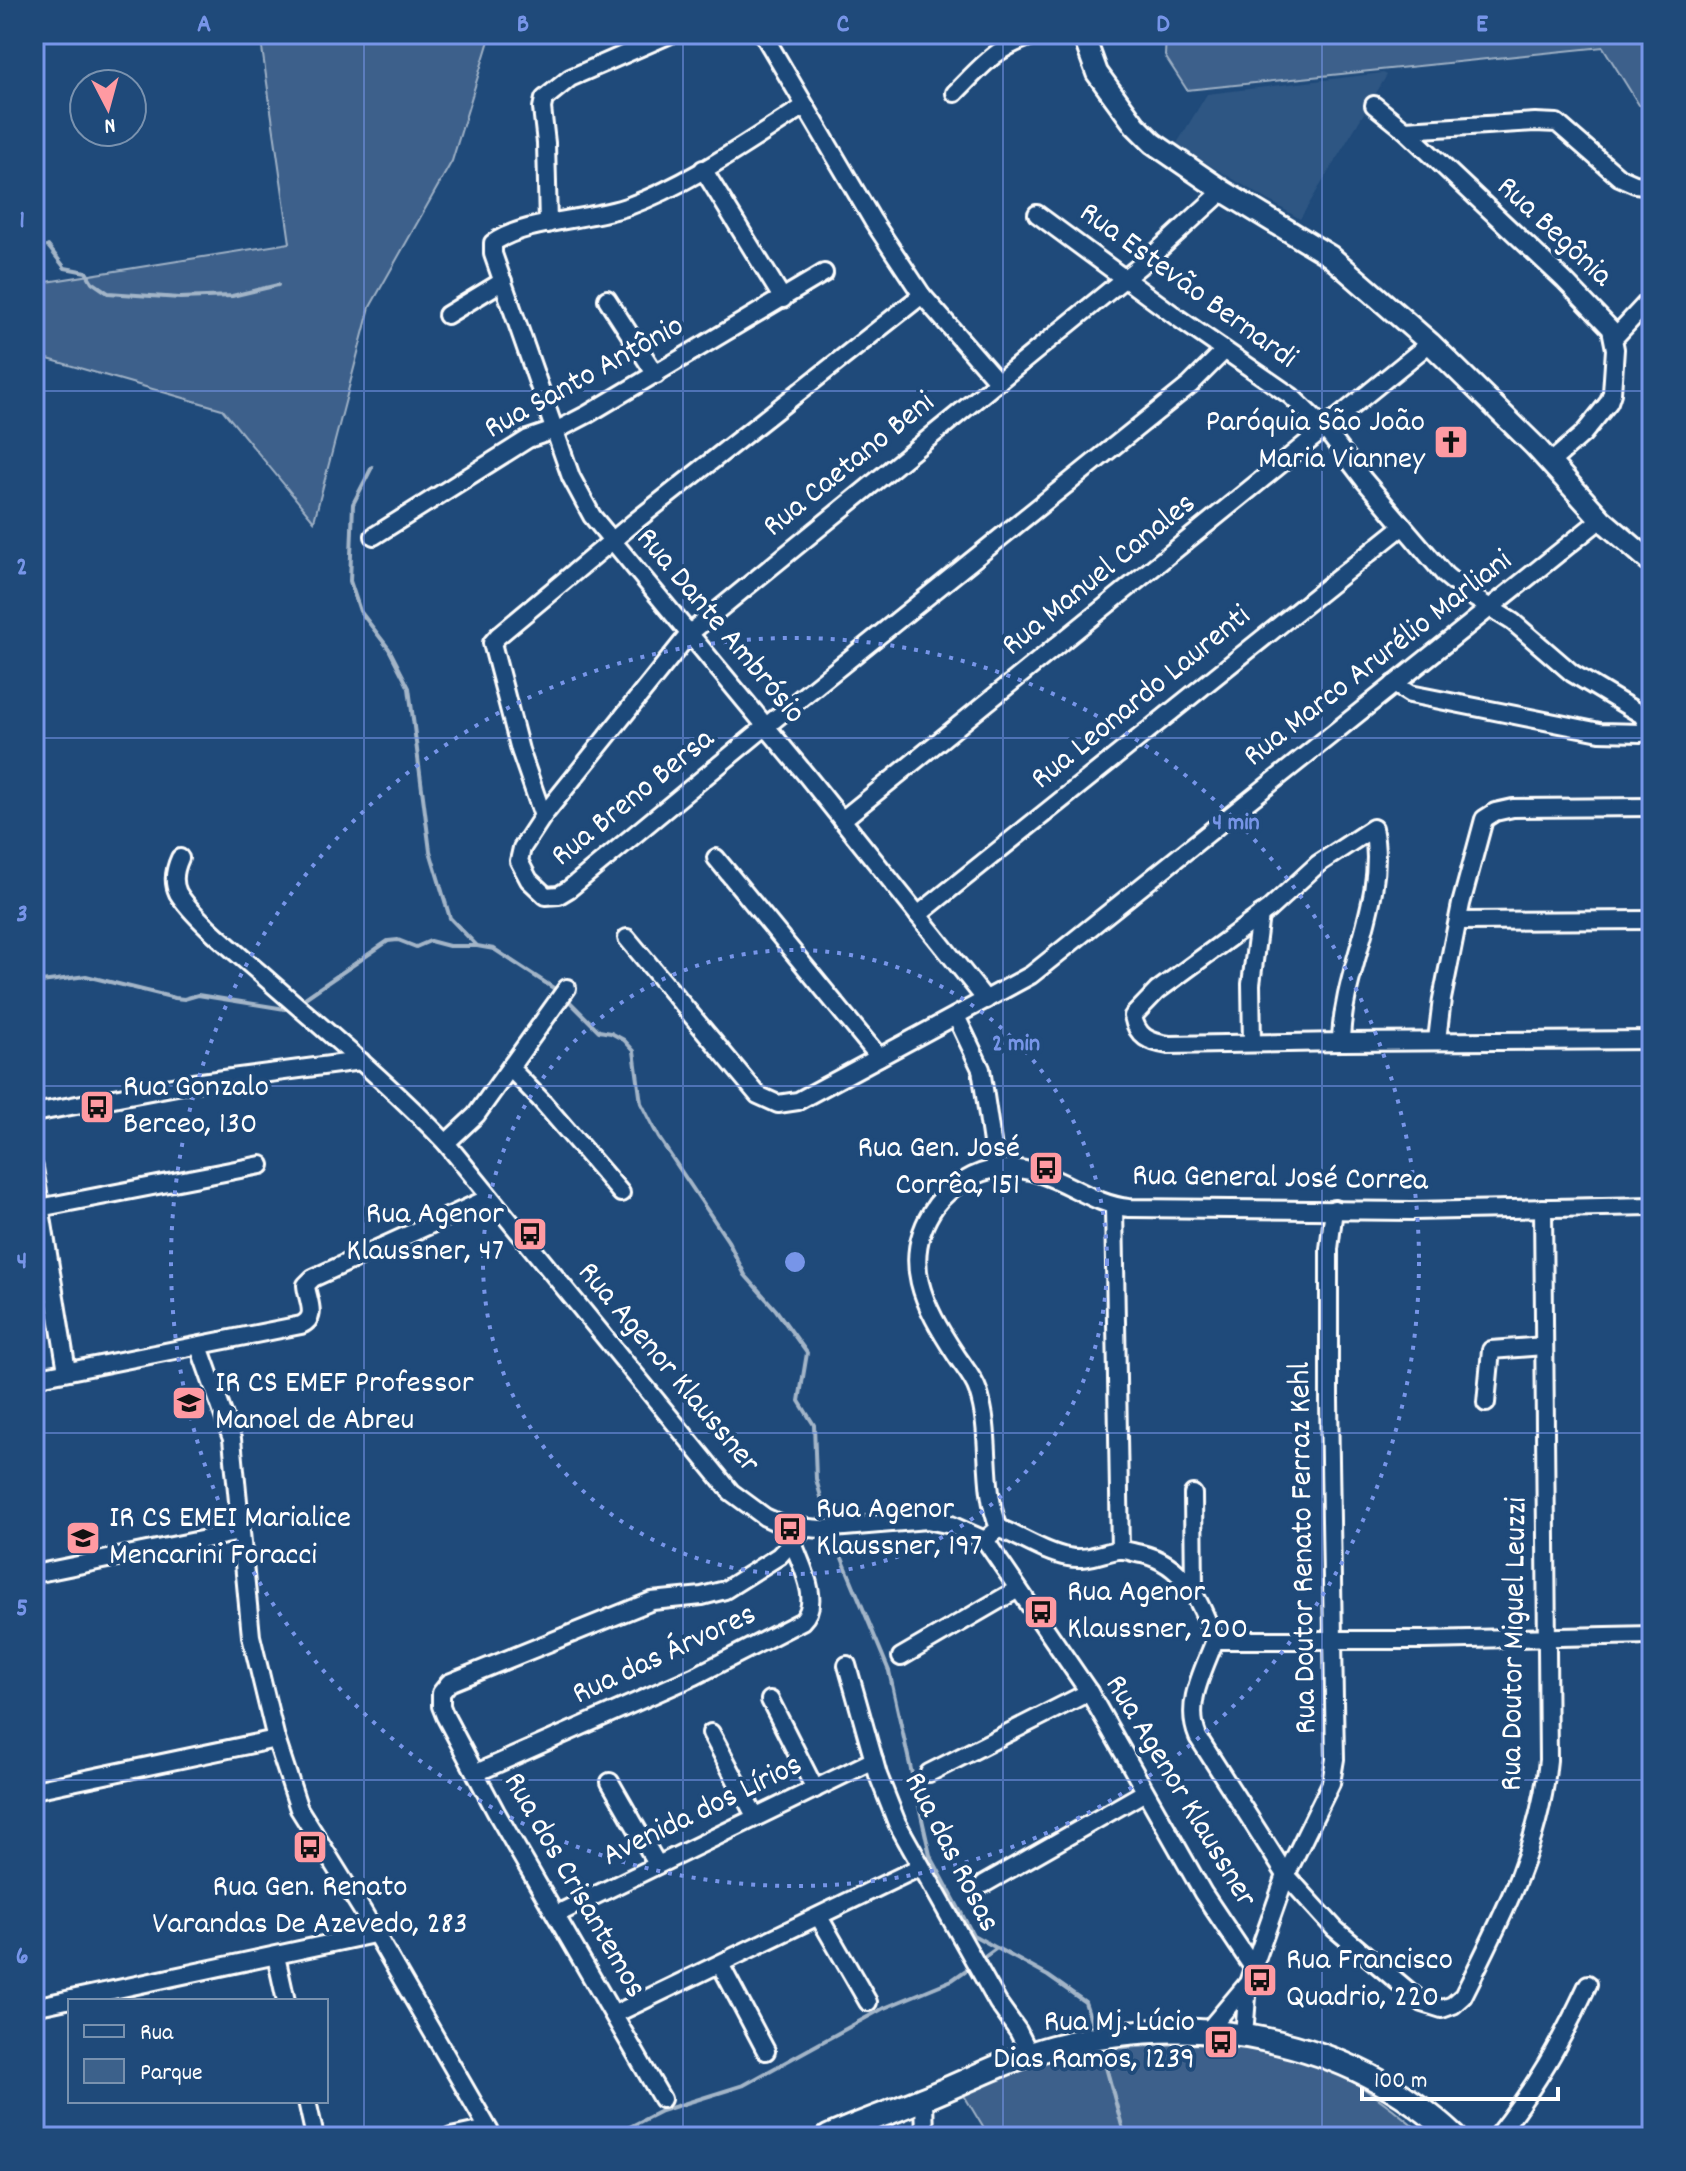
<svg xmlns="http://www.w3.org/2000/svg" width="1686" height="2171" viewBox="0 0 1686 2171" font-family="Dekko,sans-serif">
  <rect width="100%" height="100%" fill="#1f4a7a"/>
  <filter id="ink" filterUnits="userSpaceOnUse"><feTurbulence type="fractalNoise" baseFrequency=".0125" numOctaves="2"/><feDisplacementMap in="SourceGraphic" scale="16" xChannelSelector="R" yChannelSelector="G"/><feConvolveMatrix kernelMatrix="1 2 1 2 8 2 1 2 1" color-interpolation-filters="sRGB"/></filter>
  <g filter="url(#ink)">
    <polygon fill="#2e5683" points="1383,73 1387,75 1300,219 1176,145 1207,94"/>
    <g fill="#3c618b" stroke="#9eb0c5" stroke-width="2">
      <polygon points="260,34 491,34 452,161 370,307 314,521 222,409 34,355 34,328 47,282 290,243"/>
      <polygon points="1166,34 1652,34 1652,109 1639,105 1603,47 1187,90 1165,56"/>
      <path d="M1177,2044C1216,2045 1257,2043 1295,2055C1343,2071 1389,2103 1426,2137H989L962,2092L1032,2065L1109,2049Z"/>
    </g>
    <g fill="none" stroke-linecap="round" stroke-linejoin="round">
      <g stroke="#a3b5c8" stroke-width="4">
        <polyline points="48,246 65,268 86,272 92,282 108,293 180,298 232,296 278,285"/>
        <polyline points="372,467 353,504 350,581 360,611 389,649 409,688 430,851 450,918 477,946 494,949 558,991"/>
        <polyline points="34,983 86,976 175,998 184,999 198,995 285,1009"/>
        <polyline points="565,997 599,1031 611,1033 624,1040 634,1051 641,1103 659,1138 728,1241 745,1275 776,1310 807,1353 799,1401 814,1425 816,1479 829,1526"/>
        <polyline points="305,998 388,941 398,940 416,947 430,941 449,946 477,946"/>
        <polyline points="832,1534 889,1671 930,1855 973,1935 1048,1976 1085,2002 1094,2029"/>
        <polyline points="979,1961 997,1948"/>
        <polyline points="1100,2045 1125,2137"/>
        <polyline points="610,2137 661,2111 744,2085 882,2009 952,1980 972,1966"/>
      </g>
      <g stroke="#fff" stroke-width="22">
        <g id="minor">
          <polyline points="763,34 873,221 922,295"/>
          <path d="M955,93C985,63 997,46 1039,34"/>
          <polyline points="1374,105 1405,130 1564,280 1611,329 1615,349 1612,393 1609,402 1583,434 1551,462"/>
          <path d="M805,106C749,141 692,183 629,206C591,220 525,220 493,243V254L571,477L592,516L807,776L986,1000"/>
          <polyline points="1405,130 1535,122 1557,123 1619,177 1635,184 1652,186"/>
          <polyline points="703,169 783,299"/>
          <polyline points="1223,191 1152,256 690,633 543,816 522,848 519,861 529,880 546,896 559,895 569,889 765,727 1190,385 1224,351"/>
          <polyline points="1037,214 1178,318 1291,396 1325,429 1364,480 1445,575 1468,594 1513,622 1572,673 1642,715 1648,726 1641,733 1600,732 1410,694 1394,684"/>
          <polyline points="548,224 546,143 542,108 544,99 570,78 671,34"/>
          <polyline points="607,299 656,375"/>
          <polyline points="447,315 503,281"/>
          <polyline points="1614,338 1652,297"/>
          <polyline points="374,536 528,439 563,427 588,414 824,273"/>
          <polyline points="543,816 520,750 492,643 498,636 637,520 922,295 998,382"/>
          <polyline points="842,820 1430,343"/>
          <path d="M180,858C175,869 172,881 178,893C194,919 237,953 261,974C324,1030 388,1082 446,1143L731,1492L765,1517L785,1526L821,1529L927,1520L951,1525L985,1540L1089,1692L1203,1893L1254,1969"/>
          <polyline points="716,858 879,1057"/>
          <polyline points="918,915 1403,526"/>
          <polyline points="1459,921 1652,920"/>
          <polyline points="627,938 758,1095 778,1104 798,1101 1031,975 1601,519"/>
          <polyline points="956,1016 981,1069 996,1169"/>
          <polyline points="1437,1040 1442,999 1461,904 1484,819 1495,812 1513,808 1652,807"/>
          <path d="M1341,1042L1169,1045C1149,1042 1137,1037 1133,1016L1157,991L1269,909L1318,864L1373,828C1388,898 1342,970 1341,1042L1652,1040"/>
          <polyline points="1252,1043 1251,984 1260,915"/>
          <polyline points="510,1068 540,1099 621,1193"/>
          <polyline points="34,1113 193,1083 361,1061"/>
          <polyline points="446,1143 476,1115 567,988"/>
          <polyline points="34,1168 67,1371"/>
          <polyline points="1114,1207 1120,1550"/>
          <polyline points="34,1209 261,1165"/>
          <polyline points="199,1346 232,1439 251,1636 276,1739 299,1809 362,1910 493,2137"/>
          <path d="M34,1378L301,1325C319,1317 307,1300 306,1285L313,1278L489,1198"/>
          <polyline points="1486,1403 1491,1350 1544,1346"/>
          <polyline points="1193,1494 1194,1592"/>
          <path d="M999,1528C1021,1537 1045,1553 1068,1557C1086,1561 1101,1553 1118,1550C1125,1549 1134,1553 1142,1554C1186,1564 1200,1603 1215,1640"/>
          <path d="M985,1540L999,1528C981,1484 993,1436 978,1391C974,1378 963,1366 956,1355C924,1306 898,1259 936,1205C949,1188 975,1171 997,1169C1052,1163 1083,1204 1129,1208L1412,1211L1652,1206"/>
          <polyline points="34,1574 240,1532"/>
          <path d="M1215,1640C1203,1672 1184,1704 1198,1737L1286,1875L1335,1929L1423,2003L1442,2009L1453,2005L1463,1996C1501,1920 1540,1846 1548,1760L1543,1208"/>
          <polyline points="1215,1640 1425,1640 1652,1635"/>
          <polyline points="901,1657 1018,1589"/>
          <polyline points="847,1665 878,1775 897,1823 998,2003 1018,2031 1030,2055"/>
          <polyline points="770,1700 815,1789"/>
          <polyline points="711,1733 755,1816"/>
          <path d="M476,1773L695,1676L802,1621C822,1602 801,1565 793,1543"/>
          <polyline points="929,1773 1089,1692"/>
          <polyline points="610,1782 657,1864"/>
          <polyline points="34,1790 276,1739"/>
          <polyline points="984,1884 1145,1792"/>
          <polyline points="557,1914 874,1760"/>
          <polyline points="819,1917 868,2002"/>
          <polyline points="276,1956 286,2001"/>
          <polyline points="720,1964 766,2051"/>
          <polyline points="34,2007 374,1934"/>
          <polyline points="615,2014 920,1867"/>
          <polyline points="1206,2033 1248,1983 1286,1875 1331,1783 1335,1759 1329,1401 1329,1249 1334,1209"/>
          <polyline points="1244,2036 1248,1983"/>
          <polyline points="662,2099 496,1812 445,1716 441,1706 441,1693 449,1683 652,1601 702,1596 725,1590 779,1556 805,1528"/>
          <polyline points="924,2099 925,2137"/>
          <polyline points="307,2101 315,2137"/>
          <polyline points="451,2137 488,2129"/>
          <path d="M1496,2137C1537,2085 1560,2044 1588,1984"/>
        </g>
      </g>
      <g stroke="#fff" stroke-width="26">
        <polyline id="tertiary" points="1083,34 1097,73 1135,125 1153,143 1223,191 1330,256 1430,343 1535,446 1601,519 1652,563"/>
      </g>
      <g stroke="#fff" stroke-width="28">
        <path id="secondary" d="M828,2137C859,2123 892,2112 923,2099C966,2082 1008,2059 1053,2047C1194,2010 1347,2035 1455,2137"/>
      </g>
      <use href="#minor" stroke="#1f4a7a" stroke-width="16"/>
      <use href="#tertiary" stroke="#1f4a7a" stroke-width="20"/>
      <use href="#secondary" stroke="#1f4a7a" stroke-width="22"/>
    </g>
  </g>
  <path fill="none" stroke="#7795e8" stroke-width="2" stroke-opacity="0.55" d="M364,34V2137M683,34V2137M1003,34V2137M1322,34V2137M34,391H1652M34,738H1652M34,1086H1652M34,1433H1652M34,1780H1652"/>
  <g fill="none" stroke="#7795e8" stroke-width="4" stroke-dasharray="4 8">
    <circle cx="795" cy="1262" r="312"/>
    <circle cx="795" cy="1262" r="624"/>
  </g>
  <defs>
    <g id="church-square" transform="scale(1.8)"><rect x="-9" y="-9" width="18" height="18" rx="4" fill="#ff9aa2" stroke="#1f4a7a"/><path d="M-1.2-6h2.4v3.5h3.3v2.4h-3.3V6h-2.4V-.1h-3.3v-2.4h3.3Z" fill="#111"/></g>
    <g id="bus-square" transform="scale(1.8)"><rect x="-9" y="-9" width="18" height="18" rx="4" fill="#ff9aa2" stroke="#1f4a7a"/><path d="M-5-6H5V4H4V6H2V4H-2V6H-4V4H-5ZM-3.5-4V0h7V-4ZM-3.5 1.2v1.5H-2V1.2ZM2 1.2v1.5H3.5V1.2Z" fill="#111"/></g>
    <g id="school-square" transform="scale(1.8)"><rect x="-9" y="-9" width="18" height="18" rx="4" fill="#ff9aa2" stroke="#1f4a7a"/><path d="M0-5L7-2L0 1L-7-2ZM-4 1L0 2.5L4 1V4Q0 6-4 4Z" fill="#111"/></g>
  </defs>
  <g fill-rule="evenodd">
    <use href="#church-square" x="1451" y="442"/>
    <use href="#bus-square" x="97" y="1107"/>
    <use href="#bus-square" x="1046" y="1168"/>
    <use href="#bus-square" x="530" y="1234"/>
    <use href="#school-square" x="189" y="1403"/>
    <use href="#bus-square" x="790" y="1529"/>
    <use href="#school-square" x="83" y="1538"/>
    <use href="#bus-square" x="1041" y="1612"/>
    <use href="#bus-square" x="310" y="1847"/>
    <use href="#bus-square" x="1260" y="1980"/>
    <use href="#bus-square" x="1221" y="2042"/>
  </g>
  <g text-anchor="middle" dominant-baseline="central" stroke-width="8" stroke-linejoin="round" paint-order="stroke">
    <g font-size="32" fill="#fff" stroke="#1f4a7a">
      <text transform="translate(1553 233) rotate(43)">Rua Begônia</text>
      <text transform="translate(1187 287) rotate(36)">Rua Estevão Bernardi</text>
      <text transform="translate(585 379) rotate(-29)">Rua Santo Antônio</text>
      <text transform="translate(850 466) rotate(-39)">Rua Caetano Beni</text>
      <text transform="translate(1100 576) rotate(-39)">Rua Manuel Canales</text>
      <text transform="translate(719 627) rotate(50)">Rua Dante Ambrósio</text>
      <text transform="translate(1379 660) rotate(-38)">Rua Marco Arurélio Marliani</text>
      <text transform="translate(1142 699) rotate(-39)">Rua Leonardo Laurenti</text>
      <text transform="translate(634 799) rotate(-39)">Rua Breno Bersa</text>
      <text transform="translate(1280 1180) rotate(1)">Rua General José Correa</text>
      <text transform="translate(667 1369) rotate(50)">Rua Agenor Klaussner</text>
      <text transform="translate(1305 1548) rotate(-91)">Rua Doutor Renato Ferraz Kehl</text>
      <text transform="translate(1516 1644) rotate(-89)">Rua Doutor Miguel Leuzzi</text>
      <text transform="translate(665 1656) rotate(-25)">Rua das Árvores</text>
      <text transform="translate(1179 1792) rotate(59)">Rua Agenor Klaussner</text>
      <text transform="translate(703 1812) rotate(-26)">Avenida dos Lírios</text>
      <text transform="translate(950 1853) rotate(63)">Rua das Rosas</text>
      <text transform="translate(573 1886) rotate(60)">Rua dos Crisantemos</text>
    </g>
    <g font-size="32" fill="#fff" stroke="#1f4a7a" text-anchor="start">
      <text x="1425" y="424" text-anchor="end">Paróquia São João<tspan x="1425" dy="37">Maria Vianney</tspan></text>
      <text x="123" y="1089">Rua Gonzalo<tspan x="123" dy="37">Berceo, 130</tspan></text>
      <text x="1020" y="1150" text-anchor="end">Rua Gen. José<tspan x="1020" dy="37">Corrêa, 151</tspan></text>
      <text x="504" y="1216" text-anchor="end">Rua Agenor<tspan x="504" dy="37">Klaussner, 47</tspan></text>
      <text x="215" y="1385">IR CS EMEF Professor<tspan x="215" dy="37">Manoel de Abreu</tspan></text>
      <text x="816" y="1511">Rua Agenor<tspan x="816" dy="37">Klaussner, 197</tspan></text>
      <text x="109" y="1520">IR CS EMEI Marialice<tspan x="109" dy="37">Mencarini Foracci</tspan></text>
      <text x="1067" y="1594">Rua Agenor<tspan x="1067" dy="37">Klaussner, 200</tspan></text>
      <text x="310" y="1889" text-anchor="middle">Rua Gen. Renato<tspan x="310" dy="37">Varandas De Azevedo, 283</tspan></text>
      <text x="1286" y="1962">Rua Francisco<tspan x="1286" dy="37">Quadrio, 220</tspan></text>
      <text x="1195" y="2024" text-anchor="end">Rua Mj. Lúcio<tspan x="1195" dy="37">Dias Ramos, 1239</tspan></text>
    </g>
  </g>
  <circle cx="795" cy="1262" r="12" fill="#7795e8" stroke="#1f4a7a" stroke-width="4"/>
  <g font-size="24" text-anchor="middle" font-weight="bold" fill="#7795e8" stroke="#1f4a7a" stroke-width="8" stroke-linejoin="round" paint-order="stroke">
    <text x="1236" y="829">4 min</text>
    <text x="1016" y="1050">2 min</text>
  </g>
  <rect width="1686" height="2171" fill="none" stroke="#1f4a7a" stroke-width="88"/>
  <rect x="68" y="1999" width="260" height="104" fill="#1f4a7a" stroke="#7992af" stroke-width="2"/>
  <rect x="84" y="2025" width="40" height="12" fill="#1f4a7a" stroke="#7992af" stroke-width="2"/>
  <text x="140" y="2039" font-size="24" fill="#ffffff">Rua</text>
  <rect x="84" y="2059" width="40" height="24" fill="#3c618b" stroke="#7992af" stroke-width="2"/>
  <text x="140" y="2079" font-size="24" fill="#ffffff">Parque</text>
  <g transform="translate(108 108) rotate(174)"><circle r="38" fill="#1f4a7a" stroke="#7992af" stroke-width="2"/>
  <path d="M0-6L14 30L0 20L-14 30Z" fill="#ff9aa2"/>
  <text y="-12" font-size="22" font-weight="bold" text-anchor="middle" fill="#ffffff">N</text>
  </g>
  <path d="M1362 2087v12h196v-12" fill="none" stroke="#ffffff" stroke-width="4"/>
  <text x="1374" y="2087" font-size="24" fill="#ffffff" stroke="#1f4a7a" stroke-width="6" paint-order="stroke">100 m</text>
  <rect x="44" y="44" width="1598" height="2083" fill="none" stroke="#7795e8" stroke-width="3"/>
  <g font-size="26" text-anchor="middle" font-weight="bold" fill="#7795e8">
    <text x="204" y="31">A</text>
    <text x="523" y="31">B</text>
    <text x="843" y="31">C</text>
    <text x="1163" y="31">D</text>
    <text x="1482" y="31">E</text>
    <text x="22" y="227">1</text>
    <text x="22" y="574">2</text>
    <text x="22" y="921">3</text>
    <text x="22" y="1268">4</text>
    <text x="22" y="1615">5</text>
    <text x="22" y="1963">6</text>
  </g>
</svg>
